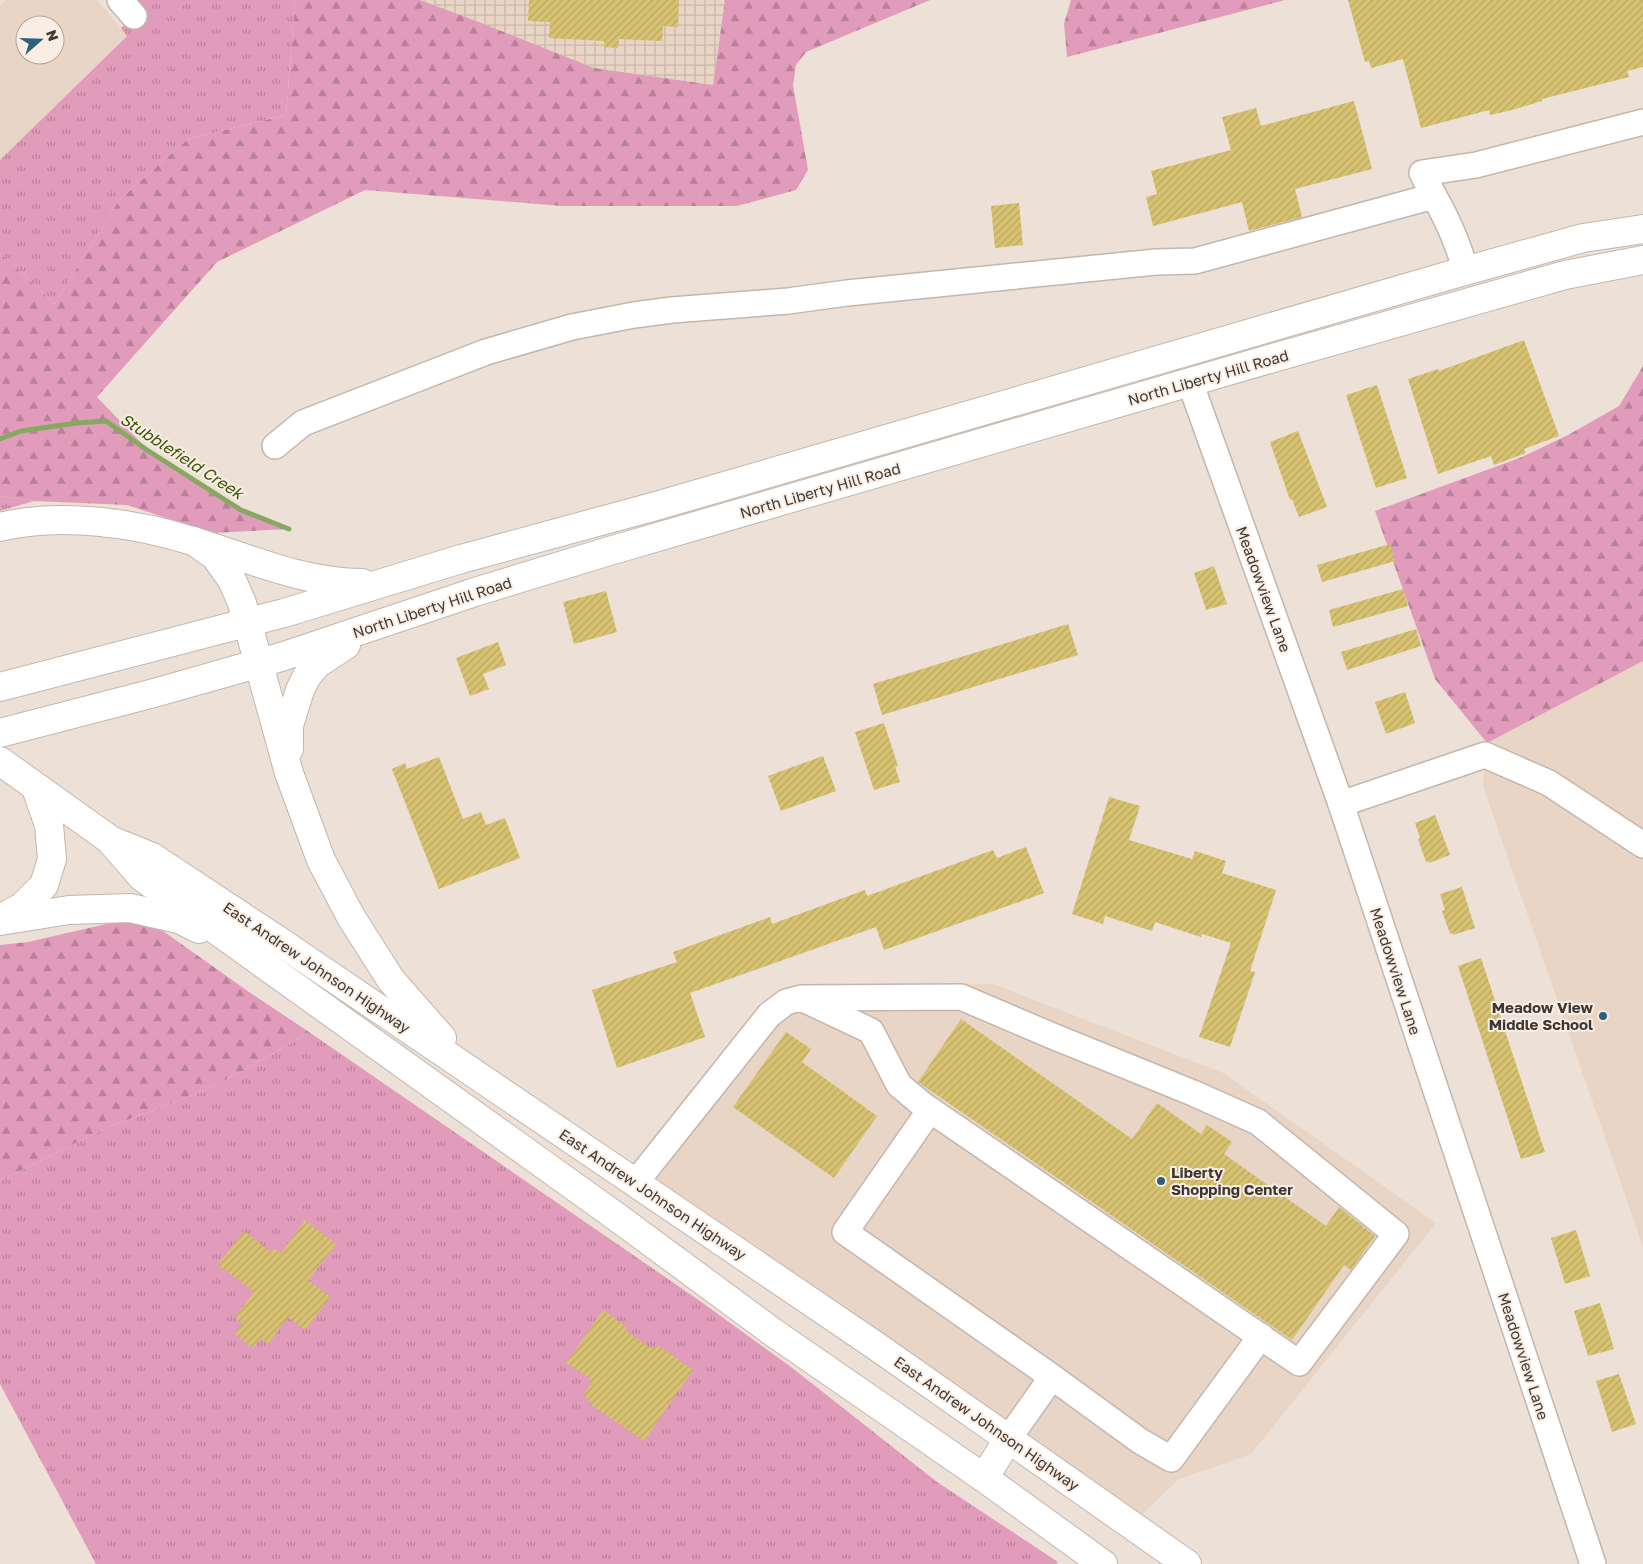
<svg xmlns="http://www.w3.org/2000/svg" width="1643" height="1564" viewBox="0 0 1643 1564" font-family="'Golos Text',sans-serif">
  <defs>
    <pattern id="industrial-grid" width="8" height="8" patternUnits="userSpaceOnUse" patternTransform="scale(1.25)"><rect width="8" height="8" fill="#e8d5c5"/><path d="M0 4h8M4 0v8" fill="none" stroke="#c8b8aa"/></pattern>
    <pattern id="grass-tufts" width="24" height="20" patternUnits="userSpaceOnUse" patternTransform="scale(1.25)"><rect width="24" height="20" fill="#e29cbb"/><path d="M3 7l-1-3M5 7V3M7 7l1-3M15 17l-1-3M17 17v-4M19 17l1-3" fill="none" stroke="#b88099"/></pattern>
    <pattern id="forest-firs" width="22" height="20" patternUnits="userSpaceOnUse" patternTransform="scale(1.25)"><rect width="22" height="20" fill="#e29cbb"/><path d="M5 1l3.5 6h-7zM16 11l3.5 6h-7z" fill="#b88099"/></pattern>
    <pattern id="building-hatch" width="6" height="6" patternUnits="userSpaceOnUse" patternTransform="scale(1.25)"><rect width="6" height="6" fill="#d7c271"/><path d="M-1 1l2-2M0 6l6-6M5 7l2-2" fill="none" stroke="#b9a762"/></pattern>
  </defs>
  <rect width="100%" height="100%" fill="#ede0d6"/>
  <g fill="#e8d5c5" fill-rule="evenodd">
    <path d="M6,0H97L127,35L0,160V6ZM25,25H55V55H25Z"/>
    <polygon points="1643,661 1643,1247 1483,786 1487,743"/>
    <polygon points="993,984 1223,1073 1436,1223 1251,1454 1179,1479 1132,1524 636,1182 763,1004 893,986"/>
  </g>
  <polygon fill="url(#industrial-grid)" points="420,0 725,0 713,85 594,68 479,22"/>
  <g fill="url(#grass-tufts)">
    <polygon points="120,0 295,0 286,115 188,139 119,200 55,304 0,253 0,160 127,36 121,28 134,16"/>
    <polygon points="0,496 34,501 0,511"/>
    <polygon points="309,1032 700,1301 791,1367 937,1482 1058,1562 1056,1564 96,1564 0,1384 0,1181 106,1128 201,1092 245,1070"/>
  </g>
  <g fill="url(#forest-firs)">
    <polygon points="295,0 420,0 479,22 594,68 713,85 725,0 930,0 806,52 796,65 793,85 808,170 796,190 737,206 562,206 365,190 217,262 97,397 148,450 241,510 289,529 212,533 127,505 34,501 0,496 0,253 55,304 119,200 188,139 286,115"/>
    <polygon points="1071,0 1285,0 1067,57 1064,24"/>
    <polygon points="1643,366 1643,661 1487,743 1435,679 1375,511 1522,457 1568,435 1619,406"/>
    <polygon points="128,919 163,931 249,992 309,1032 245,1070 201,1092 106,1128 0,1181 0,945 28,942"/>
  </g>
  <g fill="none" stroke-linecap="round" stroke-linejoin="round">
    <polyline stroke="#86a962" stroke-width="5" points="0,439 21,431 77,423 106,421 147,450 241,510 289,529"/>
  </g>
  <g fill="url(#building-hatch)">
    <polygon points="529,0 679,0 678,27 663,26 662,41 619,39 618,48 604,47 604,41 549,38 550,22 528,21"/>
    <polygon points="1348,0 1643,0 1643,67 1627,71 1629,77 1542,99 1542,101 1512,110 1490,115 1489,110 1421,128 1403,59 1371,68 1369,61 1365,62"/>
    <polygon points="1354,101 1372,169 1295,189 1302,217 1249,231 1242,202 1153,226 1146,197 1157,194 1151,171 1231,150 1222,117 1256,108 1261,126"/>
    <polygon points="1019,203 1023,245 995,248 991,206"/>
    <polygon points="1524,340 1559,436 1524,449 1526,453 1494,465 1491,456 1438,474 1408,379 1438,369 1439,371"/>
    <polygon points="1377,385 1407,478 1376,488 1346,395"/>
    <polygon points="1298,431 1327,507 1299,517 1292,499 1290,500 1270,442"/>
    <polygon points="1390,544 1395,561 1322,582 1317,565"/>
    <polygon points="1214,566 1227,604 1206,610 1194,573"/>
    <polygon points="1403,589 1408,606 1333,627 1329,610"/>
    <polygon points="606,591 617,632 574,644 563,602"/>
    <polygon points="1068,624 1078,655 882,715 873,684"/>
    <polygon points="1416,629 1421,646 1347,670 1341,652"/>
    <polygon points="498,642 506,665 483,674 489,689 470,696 456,658"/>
    <polygon points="1405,692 1415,723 1386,734 1375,702"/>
    <polygon points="884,723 898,766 895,767 900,782 874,790 855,732"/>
    <polygon points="823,756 836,791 781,811 768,776"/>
    <polygon points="439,757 463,819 481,812 486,825 505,818 520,858 439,889 392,769 405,763 407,769"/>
    <polygon points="1109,797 1140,806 1129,840 1192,859 1195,851 1226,861 1222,873 1276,890 1250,971 1255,972 1230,1047 1199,1037 1231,943 1202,934 1201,937 1155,922 1152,931 1105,916 1103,924 1072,914"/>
    <polygon points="1435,815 1450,855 1429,863 1428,861 1426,862 1418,839 1420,838 1415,823"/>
    <polygon points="1026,847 1044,893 884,950 876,927 690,993 705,1037 617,1068 592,990 677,962 673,952 770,917 772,924 865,890 867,896 993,850 997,858"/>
    <polygon points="1462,887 1475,928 1453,935 1453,933 1450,934 1442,911 1445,910 1440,894"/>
    <polygon points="1481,958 1545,1152 1521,1159 1458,966"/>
    <polygon points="961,1019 1132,1139 1157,1103 1201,1134 1207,1125 1232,1142 1224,1154 1326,1226 1339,1207 1375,1236 1351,1270 1344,1265 1292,1340 918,1082"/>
    <polygon points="786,1032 811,1049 802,1062 877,1116 834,1178 733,1107"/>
    <polygon points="305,1220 336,1244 308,1280 330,1297 305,1330 288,1317 268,1344 261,1338 253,1348 235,1334 242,1323 235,1317 254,1292 218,1265 244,1231 271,1252 275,1248 281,1253"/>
    <polygon points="1576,1230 1590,1276 1565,1284 1551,1238"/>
    <polygon points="1600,1303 1614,1349 1588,1356 1574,1311"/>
    <polygon points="603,1310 625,1326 626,1331 650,1348 659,1346 693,1370 644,1441 590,1404 591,1401 583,1396 591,1384 588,1383 591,1379 566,1363"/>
    <polygon points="1619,1374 1636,1424 1612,1432 1596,1381"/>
  </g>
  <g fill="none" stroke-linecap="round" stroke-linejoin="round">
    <g stroke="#c3b6ad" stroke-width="28">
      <g id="minor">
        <polyline points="120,0 134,16"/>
        <polyline points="1434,196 1422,173 1476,165 1643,122"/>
        <polyline points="1190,382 1341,804 1593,1564"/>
        <path d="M275,446L303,423L486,352L572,327L634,315L672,310L788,301L847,293L1156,262L1195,261L1434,196C1448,220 1458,244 1466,271"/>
        <polyline points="1341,804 1485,755 1549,783 1643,845"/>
        <polyline points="930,1110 845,1232 1052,1377 1009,1438"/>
        <polyline points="636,1182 769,1015 786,1002 801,998 961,997 1050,1035 1193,1093 1258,1122 1396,1234 1299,1363 923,1105 899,1085 871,1031 801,998"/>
        <polyline points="1052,1377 1140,1441 1171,1459 1261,1336"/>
      </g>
    </g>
    <g stroke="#c3b6ad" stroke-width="30">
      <g id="major">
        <path d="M0,527C61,512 137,523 196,542C251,559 304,583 362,583"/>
        <polyline points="194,541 215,556 232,580 242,603 289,773 321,860 351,917 391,980 442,1038"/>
        <polyline points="0,687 284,613 461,559 656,506 1454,274 1583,238 1643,229"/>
        <polyline points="0,733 154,693 281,657 475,592 606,552 1273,358 1565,275 1643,260"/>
        <polyline points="289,749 289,725 300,690 307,676 317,664 346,645"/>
        <polyline points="0,761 109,839 142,877 614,1215 774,1333 984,1478 1103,1564"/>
        <polyline points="115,842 152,857 276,939 876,1346 1187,1564"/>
        <polyline points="3,917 22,907 44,885 52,859 49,825 36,788"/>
        <polyline points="0,921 69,910 130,908 179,919 199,929"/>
        <polyline points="984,1478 1009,1438"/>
      </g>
    </g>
    <use href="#minor" stroke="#fff" stroke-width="25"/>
    <use href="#major" stroke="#fff" stroke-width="28"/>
  </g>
  <g fill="#2c617d" stroke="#faede3" stroke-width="2">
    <circle cx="1603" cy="1016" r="5"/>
    <circle cx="1161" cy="1181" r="5"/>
  </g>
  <g text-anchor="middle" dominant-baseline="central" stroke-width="4" stroke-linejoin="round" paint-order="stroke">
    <g font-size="15" fill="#3d3834" stroke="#faede3">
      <text transform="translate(1208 377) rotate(-16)">North Liberty Hill Road</text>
      <text transform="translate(820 490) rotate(-16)">North Liberty Hill Road</text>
      <text transform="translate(1264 589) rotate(70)">Meadowview Lane</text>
      <text transform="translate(432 607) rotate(-18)">North Liberty Hill Road</text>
      <text transform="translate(317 967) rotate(34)">East Andrew Johnson Highway</text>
      <text transform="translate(1396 971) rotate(72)">Meadowview Lane</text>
      <text transform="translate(653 1194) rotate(34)">East Andrew Johnson Highway</text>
      <text transform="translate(1524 1356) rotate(72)">Meadowview Lane</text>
      <text transform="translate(987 1423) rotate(35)">East Andrew Johnson Highway</text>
    </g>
    <g font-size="15" font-weight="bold" fill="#3d3834" stroke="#faede3" text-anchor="end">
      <text x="1593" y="1007">Meadow View<tspan x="1593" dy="17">Middle School</tspan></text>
      <text x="1171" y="1172" text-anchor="start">Liberty<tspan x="1171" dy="17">Shopping Center</tspan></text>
    </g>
    <g font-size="16" font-style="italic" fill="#375607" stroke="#faede3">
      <text transform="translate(182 456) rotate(33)">Stubblefield Creek</text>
    </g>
  </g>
  <g transform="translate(40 40) rotate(70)"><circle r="24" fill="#faede3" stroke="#aea59d"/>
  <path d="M0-4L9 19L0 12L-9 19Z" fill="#2c617d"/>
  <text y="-8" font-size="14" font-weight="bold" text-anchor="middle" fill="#3d3834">N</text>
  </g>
</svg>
